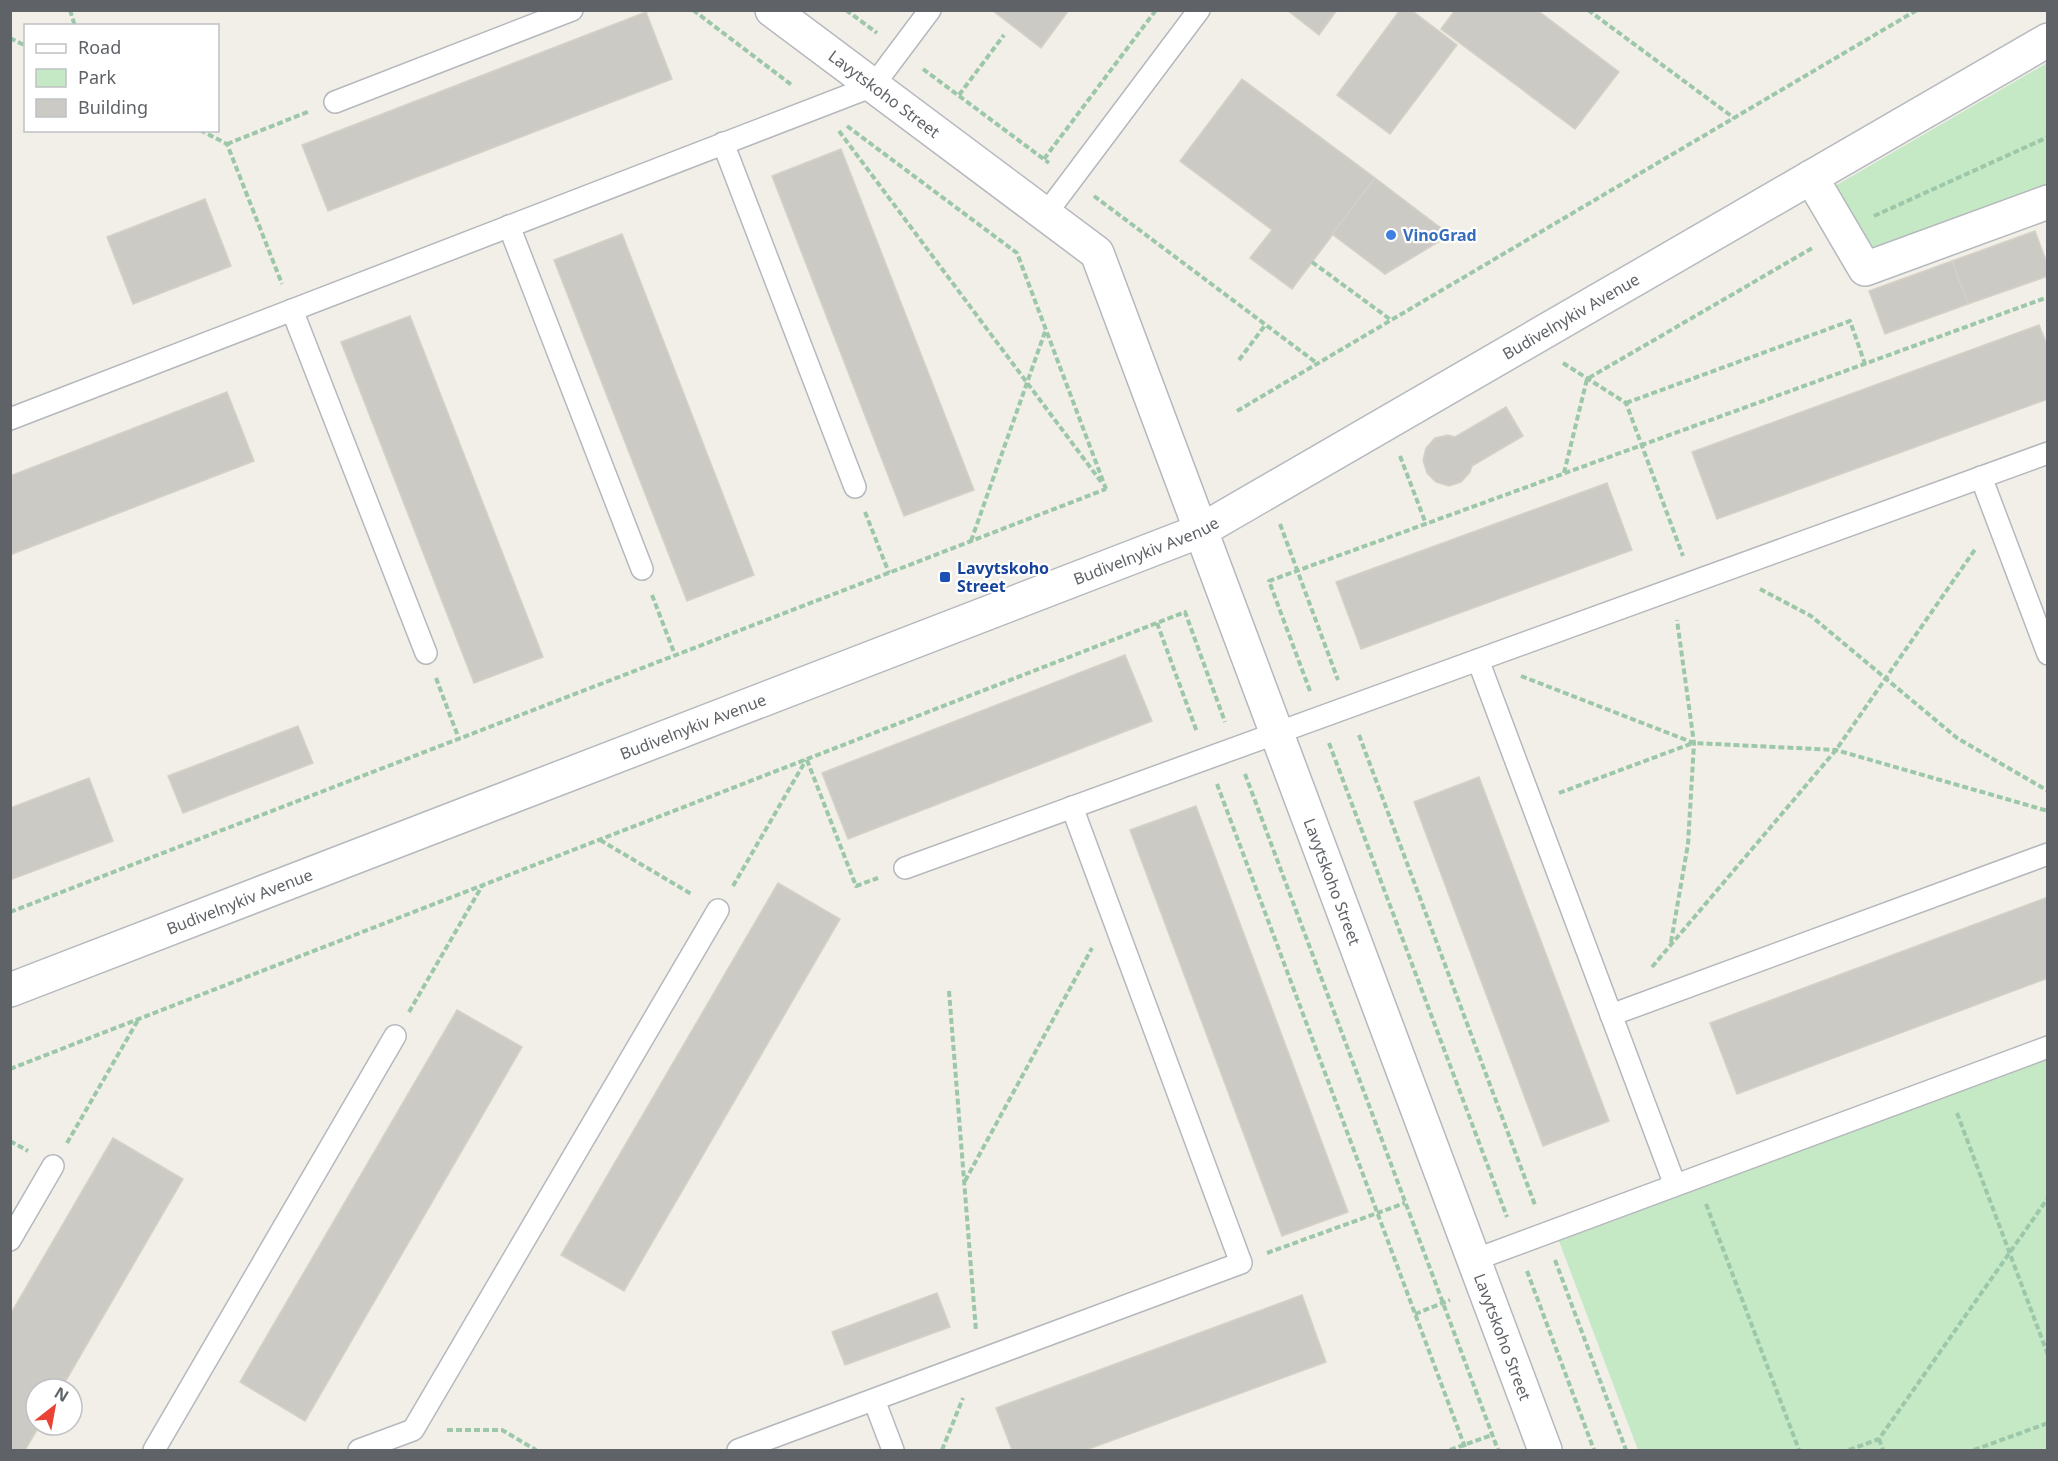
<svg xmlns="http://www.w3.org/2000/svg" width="2058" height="1461" viewBox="0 0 2058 1461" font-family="'Noto Sans',sans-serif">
  <rect width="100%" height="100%" fill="#f1efe8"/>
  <g fill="#c5e8c5">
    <polygon points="2047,63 2047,185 1873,249 1835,186"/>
    <polygon points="2047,1059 2047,1450 1638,1450 1559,1241"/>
  </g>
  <g fill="#cccac5" stroke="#d6d1c6" stroke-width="1.5">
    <polygon points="992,10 1069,10 1041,48"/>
    <polygon points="1287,10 1337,10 1319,35"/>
    <polygon points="1400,10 1411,10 1457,45 1390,134 1337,95"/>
    <polygon points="1455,10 1537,10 1619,72 1575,129 1441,29"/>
    <polygon points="646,12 672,79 328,211 302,145"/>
    <polygon points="1242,79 1375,178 1292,289 1250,258 1272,230 1180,161"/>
    <polygon points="841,149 974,490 904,516 772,176"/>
    <polygon points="1375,178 1450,235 1385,274 1332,234"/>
    <polygon points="205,199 231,266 133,304 107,237"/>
    <polygon points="2035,231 2048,266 2048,276 1968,304 1952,261"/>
    <polygon points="622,234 754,575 687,601 554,260"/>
    <polygon points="1952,261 1968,304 1885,334 1869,291"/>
    <polygon points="410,316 543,657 474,683 341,342"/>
    <polygon points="2039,325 2048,347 2048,399 1717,519 1692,452"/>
    <polygon points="227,392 254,461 10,555 10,476"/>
    <polygon points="1506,407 1523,436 1472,466 1470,472 1461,482 1449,486 1436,482 1427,473 1423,460 1426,448 1435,438 1448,435 1455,437"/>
    <polygon points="1607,483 1632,550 1361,649 1336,582"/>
    <polygon points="1125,655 1152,721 848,839 822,773"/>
    <polygon points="298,726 313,763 183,813 168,776"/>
    <polygon points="1479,777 1609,1121 1543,1146 1414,802"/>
    <polygon points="89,778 113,841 10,880 10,808"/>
    <polygon points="1196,806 1348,1212 1282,1236 1130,830"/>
    <polygon points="778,883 840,919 624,1291 561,1255"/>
    <polygon points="2048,897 2048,978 1737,1094 1710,1023"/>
    <polygon points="457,1010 522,1047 305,1421 240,1382"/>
    <polygon points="113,1138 183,1179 61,1389 36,1389 36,1425 40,1425 25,1450 10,1450 10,1315"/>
    <polygon points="937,1293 950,1327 845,1365 832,1332"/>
    <polygon points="1302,1295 1326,1362 1086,1450 1012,1450 996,1408"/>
  </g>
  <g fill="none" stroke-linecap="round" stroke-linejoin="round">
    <g stroke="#b5b8bc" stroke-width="24">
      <g id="service">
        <polyline points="335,102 572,10"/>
        <polyline points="723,143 855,487"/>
        <polyline points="1045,215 1199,10"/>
        <polyline points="509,226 642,569"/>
        <polyline points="292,310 426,653"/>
        <polyline points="10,419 873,86 930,10"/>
        <polyline points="1981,477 2048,654"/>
        <polyline points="1478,660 1675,1185"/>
        <polyline points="905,868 2048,453"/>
        <polyline points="1611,1015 2048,854"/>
        <polyline points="10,1240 53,1166"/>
        <polyline points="1474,1260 2048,1047"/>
        <polyline points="874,1400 893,1450"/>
        <polyline points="154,1450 395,1036"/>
        <polyline points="359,1450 413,1430 718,910"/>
        <polyline points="738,1450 1241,1263 1072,807"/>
      </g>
    </g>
    <g stroke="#b5b8bc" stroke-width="36">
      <g id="minor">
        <path id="s1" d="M772,10L1097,253L1545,1450"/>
        <polyline points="1811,177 1865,269 2048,202"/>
      </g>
    </g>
    <g stroke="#b6babf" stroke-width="36">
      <g id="secondary">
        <path id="s2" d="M10,990L1200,531L2048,40"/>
      </g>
    </g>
    <g stroke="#9cc7a9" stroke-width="4" stroke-dasharray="6 3" stroke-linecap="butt">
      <polyline points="70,10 75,26"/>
      <polyline points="693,10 793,86"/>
      <polyline points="846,10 877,33"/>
      <polyline points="1588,10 1734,118"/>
      <polyline points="10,38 26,46"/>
      <polyline points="923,69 1049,163"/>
      <polyline points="959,95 1004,35"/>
      <polyline points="847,126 1017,253 1106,489"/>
      <polyline points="200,130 227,144 282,284"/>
      <polyline points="839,131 1102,483"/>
      <polyline points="227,144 310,111"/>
      <polyline points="1044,159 1156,10"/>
      <polyline points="1094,196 1318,364"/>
      <polyline points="1874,216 2048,137"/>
      <polyline points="1312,262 1391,320"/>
      <polyline points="1239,360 1266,324"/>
      <polyline points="1563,363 1626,403 1683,556"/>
      <polyline points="1626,403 1850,321 1865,364"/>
      <polyline points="1237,411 1917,10"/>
      <polyline points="1400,456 1426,524"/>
      <polyline points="1564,473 1587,379 1814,247"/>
      <polyline points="865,512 889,573"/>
      <polyline points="1280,524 1338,680"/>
      <polyline points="971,541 1046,329"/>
      <polyline points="1760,589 1811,616 1957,738 2048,791"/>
      <polyline points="652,595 675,655"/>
      <polyline points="1157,623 1197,732"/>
      <polyline points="1521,676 1694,743 1836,750 2048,811"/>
      <polyline points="436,678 459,739"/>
      <polyline points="1310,691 1269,581 2048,297"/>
      <polyline points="1359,735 1535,1205"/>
      <polyline points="1329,743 1507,1217"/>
      <polyline points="807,760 856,886 878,878"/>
      <polyline points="1245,774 1498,1450"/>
      <polyline points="1217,784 1466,1450"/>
      <polyline points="1559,793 1693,743"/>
      <polyline points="600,840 693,895"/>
      <polyline points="733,886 806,760"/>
      <polyline points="10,912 1106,489"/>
      <polyline points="1671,942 1688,844 1694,743 1677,620"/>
      <polyline points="1652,967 1836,750 1976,548"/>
      <polyline points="949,991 976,1331"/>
      <polyline points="409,1012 482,886"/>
      <polyline points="10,1069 1185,612 1225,722"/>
      <polyline points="1957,1113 2048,1355"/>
      <polyline points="10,1141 28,1151"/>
      <polyline points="67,1143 138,1020"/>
      <polyline points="965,1181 1092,948"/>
      <polyline points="1706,1204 1799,1450"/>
      <polyline points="1267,1253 1405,1203"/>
      <polyline points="1555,1260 1626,1450"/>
      <polyline points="1527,1271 1594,1450"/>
      <polyline points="1415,1314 1450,1300"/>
      <polyline points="447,1430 502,1430 536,1450"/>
      <polyline points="1879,1439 1883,1450"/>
      <polyline points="942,1450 963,1398"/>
      <polyline points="1450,1450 1492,1435"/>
      <polyline points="1849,1450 1879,1439 2048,1198"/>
      <polyline points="1974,1450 2048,1423"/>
    </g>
    <use href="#service" stroke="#fff" stroke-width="21"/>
    <use href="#minor" stroke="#fff" stroke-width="33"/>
    <use href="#secondary" stroke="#fff" stroke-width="33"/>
  </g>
  <circle fill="#3f7fe0" stroke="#fff" stroke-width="2" cx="1391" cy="235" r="6"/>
  <rect fill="#1a4fb4" stroke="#fff" stroke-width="2" x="939" y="571" width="12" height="12" rx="3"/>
  <g text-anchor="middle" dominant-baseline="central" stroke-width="4.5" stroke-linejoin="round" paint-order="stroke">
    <g font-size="16" fill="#5f6368" stroke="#fff">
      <text stroke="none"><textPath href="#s1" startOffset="140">Lavytskoho Street</textPath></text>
      <text stroke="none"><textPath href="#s2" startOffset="1704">Budivelnykiv Avenue</textPath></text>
      <text stroke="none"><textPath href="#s2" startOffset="1218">Budivelnykiv Avenue</textPath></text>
      <text stroke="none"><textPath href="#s2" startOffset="732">Budivelnykiv Avenue</textPath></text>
      <text stroke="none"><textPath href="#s1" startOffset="1077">Lavytskoho Street</textPath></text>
      <text stroke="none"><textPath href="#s2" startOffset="246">Budivelnykiv Avenue</textPath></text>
      <text stroke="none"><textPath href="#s1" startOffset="1563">Lavytskoho Street</textPath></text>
    </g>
    <g font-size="16" font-weight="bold" fill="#366cbe" stroke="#fff" text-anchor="start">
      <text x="1403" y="235">VinoGrad</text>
    </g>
    <g font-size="16" font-weight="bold" fill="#164399" stroke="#fff" text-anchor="start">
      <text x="957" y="568">Lavytskoho<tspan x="957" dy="18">Street</tspan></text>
    </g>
  </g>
  <rect width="2058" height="1461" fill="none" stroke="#5f6368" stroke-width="24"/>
  <rect x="24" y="24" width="195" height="108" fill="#ffffff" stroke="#bfc1c3" stroke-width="1.5"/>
  <rect x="36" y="44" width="30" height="9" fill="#ffffff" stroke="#bfc1c3" stroke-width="1.5"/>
  <text x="78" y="54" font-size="18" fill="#5f6368">Road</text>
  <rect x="36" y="69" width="30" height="18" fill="#c5e8c5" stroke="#bfc1c3" stroke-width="1.5"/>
  <text x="78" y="84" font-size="18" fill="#5f6368">Park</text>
  <rect x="36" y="99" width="30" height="18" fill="#cccac5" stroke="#bfc1c3" stroke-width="1.5"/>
  <text x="78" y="114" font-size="18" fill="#5f6368">Building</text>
  <g transform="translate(54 1407) rotate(31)"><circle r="28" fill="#ffffff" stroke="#bfc1c3" stroke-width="1.5"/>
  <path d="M0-4.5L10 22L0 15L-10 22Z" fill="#ea4335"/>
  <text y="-9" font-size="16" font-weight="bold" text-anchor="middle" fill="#5f6368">N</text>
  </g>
</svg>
